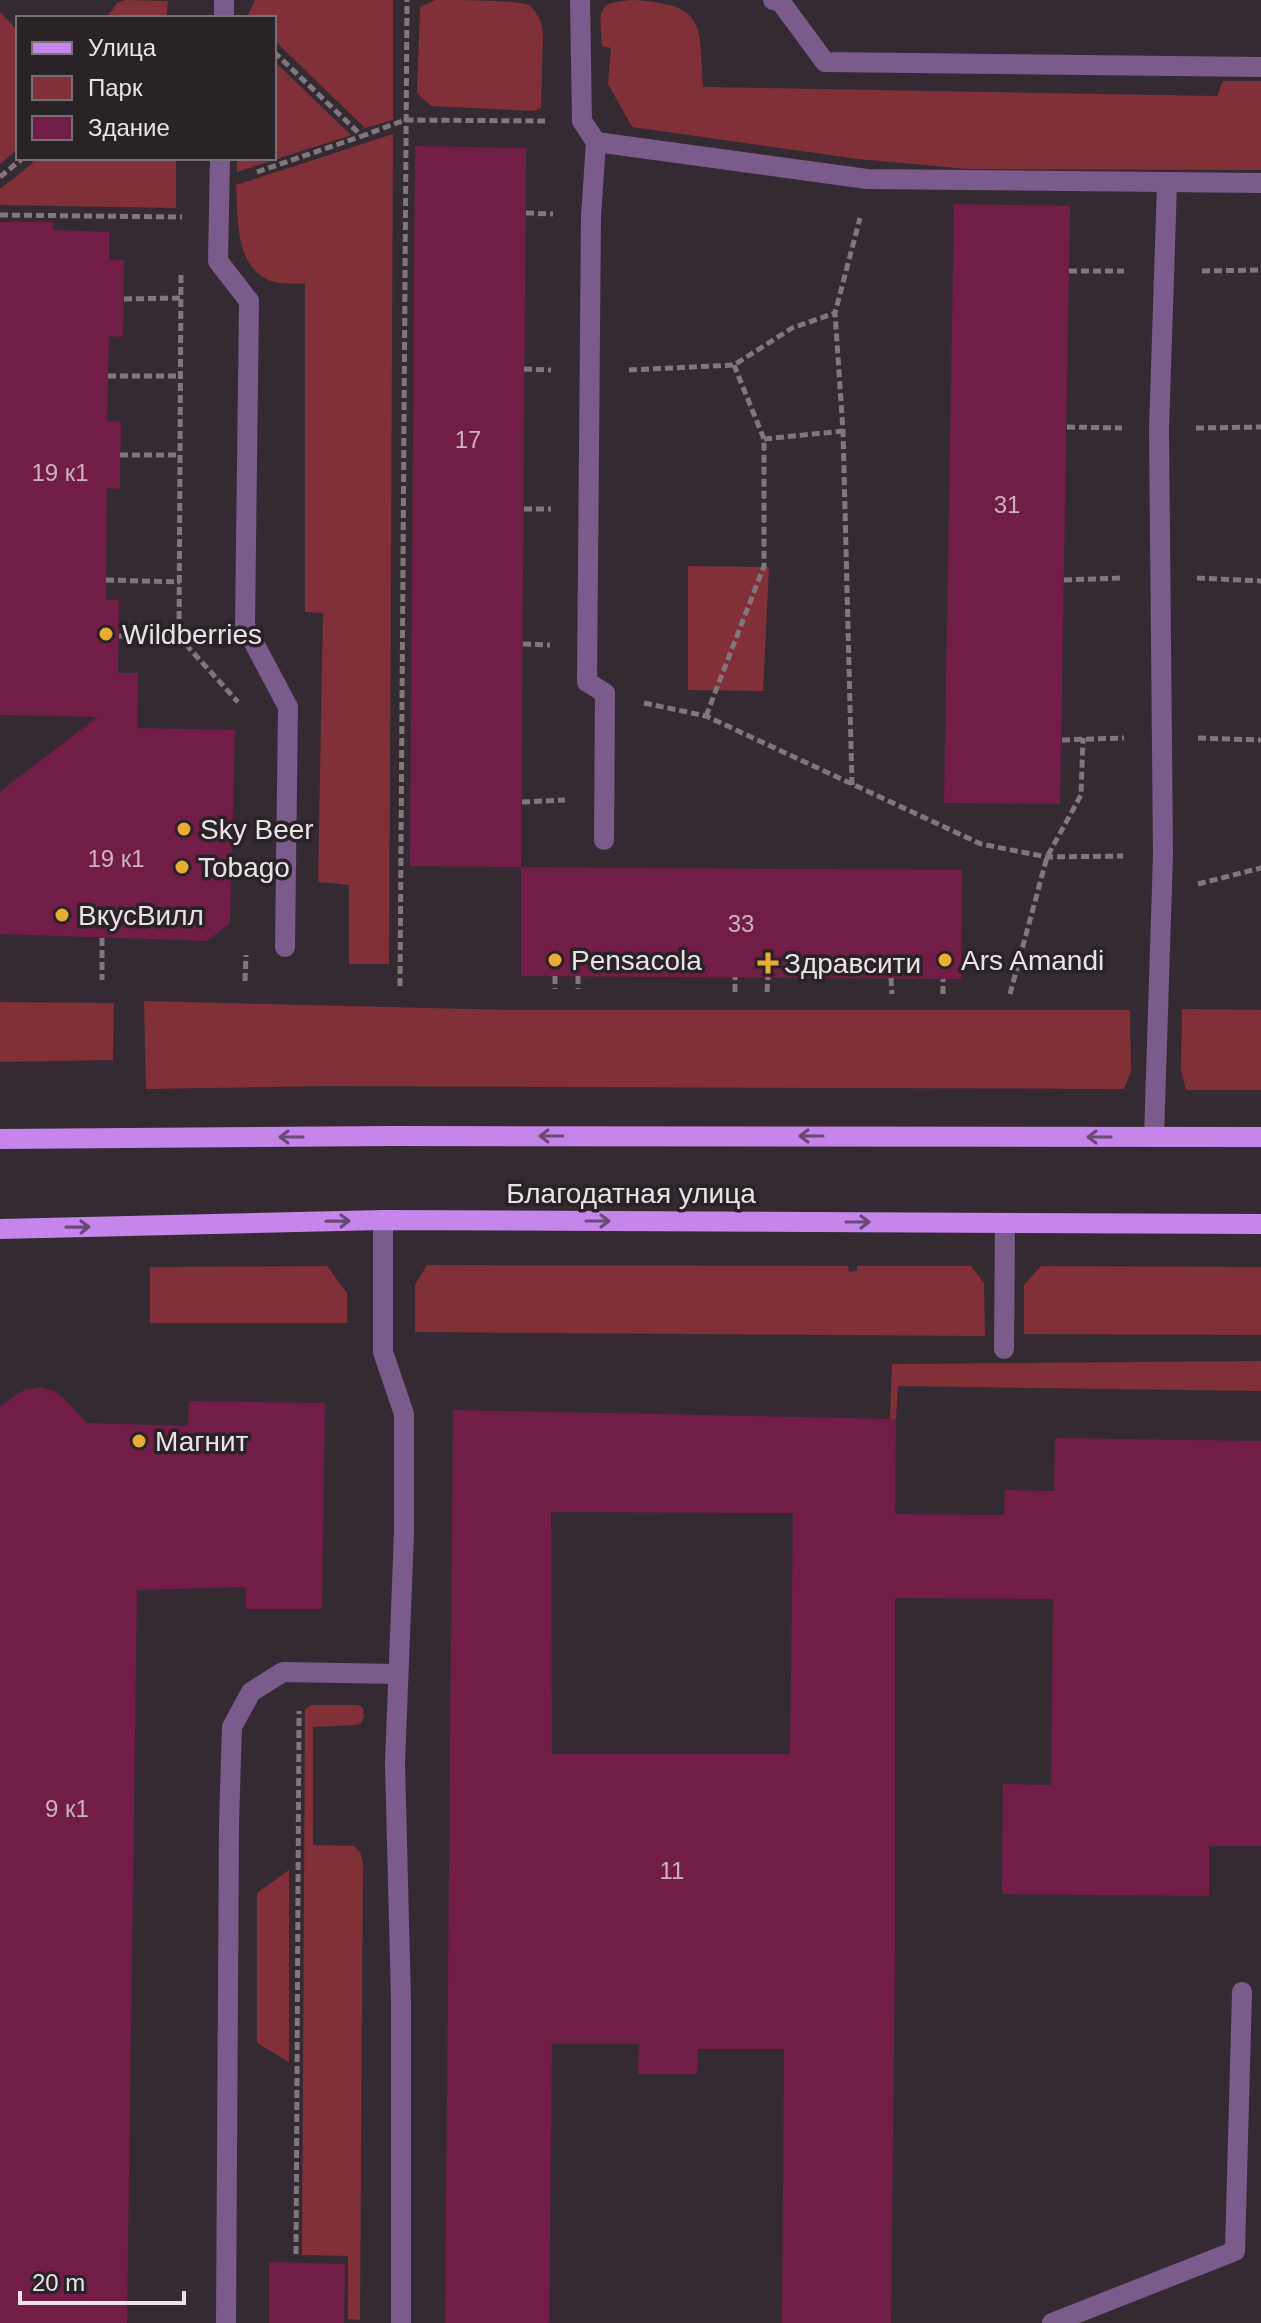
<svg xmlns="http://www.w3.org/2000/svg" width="1261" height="2323" viewBox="0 0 1261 2323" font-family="Helvetica,sans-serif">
  <rect width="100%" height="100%" fill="#332b31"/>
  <g fill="#812f39">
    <polygon points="125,0 168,1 166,18 106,18 117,3"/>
    <polygon points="255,0 393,0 393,120 365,128 274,40 274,18 251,18 248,15"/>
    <path d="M435,0C455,0 515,0 529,5C537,12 542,22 543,32L541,108L534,111L431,106L417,93L420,7Z"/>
    <path d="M635,0C708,5 699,26 703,87L1217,96L1223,81H1261V170L968,169L858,159L632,127L608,84L611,48L602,46C600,10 594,2 635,0Z"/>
    <polygon points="0,12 18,31 18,149 0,164"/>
    <polygon points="274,61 351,135 237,172 237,158 274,158"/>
    <path d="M393,134L389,964H349V885L318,882L323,613L305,612V284C297,283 287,284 279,283C234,275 238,218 236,185Z"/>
    <polygon points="30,158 176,158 176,208 0,205 0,189 33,163"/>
    <polygon points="688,566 769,567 763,691 688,690"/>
    <polygon points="144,1001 513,1010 1130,1010 1131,1071 1124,1089 327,1086 146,1089"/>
    <polygon points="0,1002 114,1003 113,1060 0,1062"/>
    <polygon points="1182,1009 1261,1010 1261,1090 1186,1090 1181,1070"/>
    <polygon points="427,1265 848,1266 849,1272 857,1271 857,1266 971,1266 984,1283 985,1336 415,1332 415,1285"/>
    <polygon points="327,1266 347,1293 347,1323 150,1323 150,1267"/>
    <polygon points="1041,1266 1261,1267 1261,1335 1024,1334 1024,1285"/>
    <polygon points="1261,1361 1261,1391 898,1386 896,1420 890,1419 892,1364"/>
    <polygon points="311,1705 358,1705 363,1708 364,1717 361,1723 356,1725 313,1727 313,1845 354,1846 360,1852 363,1862 360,2320 348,2319 348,2256 302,2255 305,1709"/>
    <polygon points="289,1870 289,2062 257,2043 257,1893"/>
  </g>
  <g fill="#721d46" fill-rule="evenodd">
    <polygon points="415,146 526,148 521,867 410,866"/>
    <polygon points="954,204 1070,206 1060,804 944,803"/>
    <polygon points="0,222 54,222 53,230 109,232 109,260 124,260 123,337 109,336 107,421 121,422 120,489 107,488 106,600 119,600 118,673 138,673 137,728 235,730 230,923 207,941 0,934 0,792 97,717 0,715"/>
    <polygon points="521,867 962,870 961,979 521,976"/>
    <polygon points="39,1387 54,1391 64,1398 87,1423 188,1426 189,1401 325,1403 322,1609 246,1609 246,1587 137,1590 127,2323 0,2323 0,1406 24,1390"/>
    <path d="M453,1410L896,1419L895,1514L1004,1515L1005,1490L1054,1491L1055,1438L1261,1441V1846H1209V1896L1002,1894L1003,1784L1051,1785L1053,1599L895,1598V1952L891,2323H782L784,2049H698L697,2074H638L639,2044H552L549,2323H445ZM551,1512L793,1513L790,1754H552Z"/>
    <polygon points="269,2262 345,2264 344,2323 269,2323"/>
  </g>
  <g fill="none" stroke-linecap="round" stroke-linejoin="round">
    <g stroke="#7f777d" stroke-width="5" stroke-dasharray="8 4" stroke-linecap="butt">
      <polyline points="274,52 362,136 405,120 545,121"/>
      <polyline points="257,172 362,136"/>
      <polyline points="0,177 23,158"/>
      <polyline points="526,213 553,214"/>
      <polyline points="0,215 182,217"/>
      <polyline points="1069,271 1124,271"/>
      <polyline points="1202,271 1261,270"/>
      <polyline points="181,275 179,637 238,702"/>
      <polyline points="124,299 181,298"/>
      <polyline points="524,369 551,370"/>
      <polyline points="629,370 734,365 792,328 835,313"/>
      <polyline points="108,376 182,376"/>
      <polyline points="1067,427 1122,428"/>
      <polyline points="1196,428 1261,427"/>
      <polyline points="764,439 843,431"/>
      <polyline points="120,455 180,455"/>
      <polyline points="524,509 551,509"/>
      <polyline points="1197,578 1261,581"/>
      <polyline points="106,580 180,582"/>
      <polyline points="1064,580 1123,578"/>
      <polyline points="119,636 179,637"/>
      <polyline points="523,644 550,645"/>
      <polyline points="644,703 706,716 981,844 1047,857 1123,856"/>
      <polyline points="706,716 764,566 764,439 734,365"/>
      <polyline points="1198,738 1261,740"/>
      <polyline points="1062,740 1124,738"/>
      <polyline points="852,785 843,431 835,313 860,218"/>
      <polyline points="522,802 565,800"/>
      <polyline points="1198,884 1261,868"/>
      <polyline points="102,938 102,980"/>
      <polyline points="555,976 555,989"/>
      <polyline points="578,976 578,989"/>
      <polyline points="891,978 892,994"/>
      <polyline points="245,981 246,955"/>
      <polyline points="400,986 407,0"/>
      <polyline points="735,992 735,977"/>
      <polyline points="767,992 768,977"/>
      <polyline points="943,994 943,979"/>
      <polyline points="1010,994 1047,857 1081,795 1083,738"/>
      <polyline points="296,2254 299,1711"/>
    </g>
    <g stroke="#7a5b8c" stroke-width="20">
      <polyline points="580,0 582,121 596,142 867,179 1261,183"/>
      <polyline points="773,0 780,1 825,62 1261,67"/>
      <polyline points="224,18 224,0"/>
      <polyline points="596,142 591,216 587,682 605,693 604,840"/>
      <polyline points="220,158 218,261 249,301 245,626 288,707 285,947"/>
      <polyline points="1154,1137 1163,855 1159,429 1167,184"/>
      <polyline points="383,1220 383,1352 404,1414 404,1533 395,1763 401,2001 401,2323"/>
      <polyline points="1004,1349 1005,1223"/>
      <polyline points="226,2323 229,1824 232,1727 251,1692 283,1672 398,1674"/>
      <polyline points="1052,2323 1235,2251 1242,1992"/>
    </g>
    <g stroke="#c685eb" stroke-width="20">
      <polyline points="0,1139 392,1136 1261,1137"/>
      <polyline points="0,1229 383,1220 1261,1224"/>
    </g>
  </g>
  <defs><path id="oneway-shaft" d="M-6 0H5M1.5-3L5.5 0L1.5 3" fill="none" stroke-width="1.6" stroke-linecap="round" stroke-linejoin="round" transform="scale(2)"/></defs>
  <g stroke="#684a75">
    <use href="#oneway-shaft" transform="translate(551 1136) rotate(-180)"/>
    <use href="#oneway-shaft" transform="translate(811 1136) rotate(-180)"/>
    <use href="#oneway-shaft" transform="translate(291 1137) rotate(180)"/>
    <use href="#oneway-shaft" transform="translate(1099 1137) rotate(-180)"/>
    <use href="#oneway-shaft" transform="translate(338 1221) rotate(-1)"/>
    <use href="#oneway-shaft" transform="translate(598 1221)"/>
    <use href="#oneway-shaft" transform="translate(858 1222)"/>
    <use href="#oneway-shaft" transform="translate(78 1227) rotate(-1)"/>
  </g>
  <g fill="#e8ac37" stroke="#292227" stroke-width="3">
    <circle cx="106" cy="634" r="8"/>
    <circle cx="184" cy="829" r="8"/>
    <circle cx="182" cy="867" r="8"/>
    <circle cx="62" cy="915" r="8"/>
    <circle cx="555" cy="960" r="8"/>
    <circle cx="945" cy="960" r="8"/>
    <path d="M764 951h8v8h8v8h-8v8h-8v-8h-8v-8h8z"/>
    <circle cx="139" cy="1441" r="8"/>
  </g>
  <g text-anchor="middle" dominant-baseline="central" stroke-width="7" stroke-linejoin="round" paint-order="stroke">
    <g font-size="24" fill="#cbb2bf">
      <text x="468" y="439">17</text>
      <text x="60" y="472">19 к1</text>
      <text x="1007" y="504">31</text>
      <text x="116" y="858">19 к1</text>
      <text x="741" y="923">33</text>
      <text x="67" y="1808">9 к1</text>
      <text x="672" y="1870">11</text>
    </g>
    <g font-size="28" fill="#e9e3e7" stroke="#292227" text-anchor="start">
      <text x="122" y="634">Wildberries</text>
      <text x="200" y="829">Sky Beer</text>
      <text x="198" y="867">Tobago</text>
      <text x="78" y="915">ВкусВилл</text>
      <text x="571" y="960">Pensacola</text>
      <text x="961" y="960">Ars Amandi</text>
      <text x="784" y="963">Здравсити</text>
      <text x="155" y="1441">Магнит</text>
    </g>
    <g font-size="28" fill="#e9e3e7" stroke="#292227">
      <text x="631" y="1193">Благодатная улица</text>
    </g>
  </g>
  <rect x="16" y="16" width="260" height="144" fill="#292227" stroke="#766f74" stroke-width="2"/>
  <rect x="32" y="42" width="40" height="12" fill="#c685eb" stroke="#766f74" stroke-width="2"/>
  <text x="88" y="56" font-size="24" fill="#e9e3e7">Улица</text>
  <rect x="32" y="76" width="40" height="24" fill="#812f39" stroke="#766f74" stroke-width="2"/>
  <text x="88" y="96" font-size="24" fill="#e9e3e7">Парк</text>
  <rect x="32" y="116" width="40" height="24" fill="#721d46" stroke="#766f74" stroke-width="2"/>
  <text x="88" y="136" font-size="24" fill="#e9e3e7">Здание</text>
  <path d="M20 2291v12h164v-12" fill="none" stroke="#e9e3e7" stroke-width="4"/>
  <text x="32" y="2291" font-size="24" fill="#e9e3e7" stroke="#292227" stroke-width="6" paint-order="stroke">20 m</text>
</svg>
